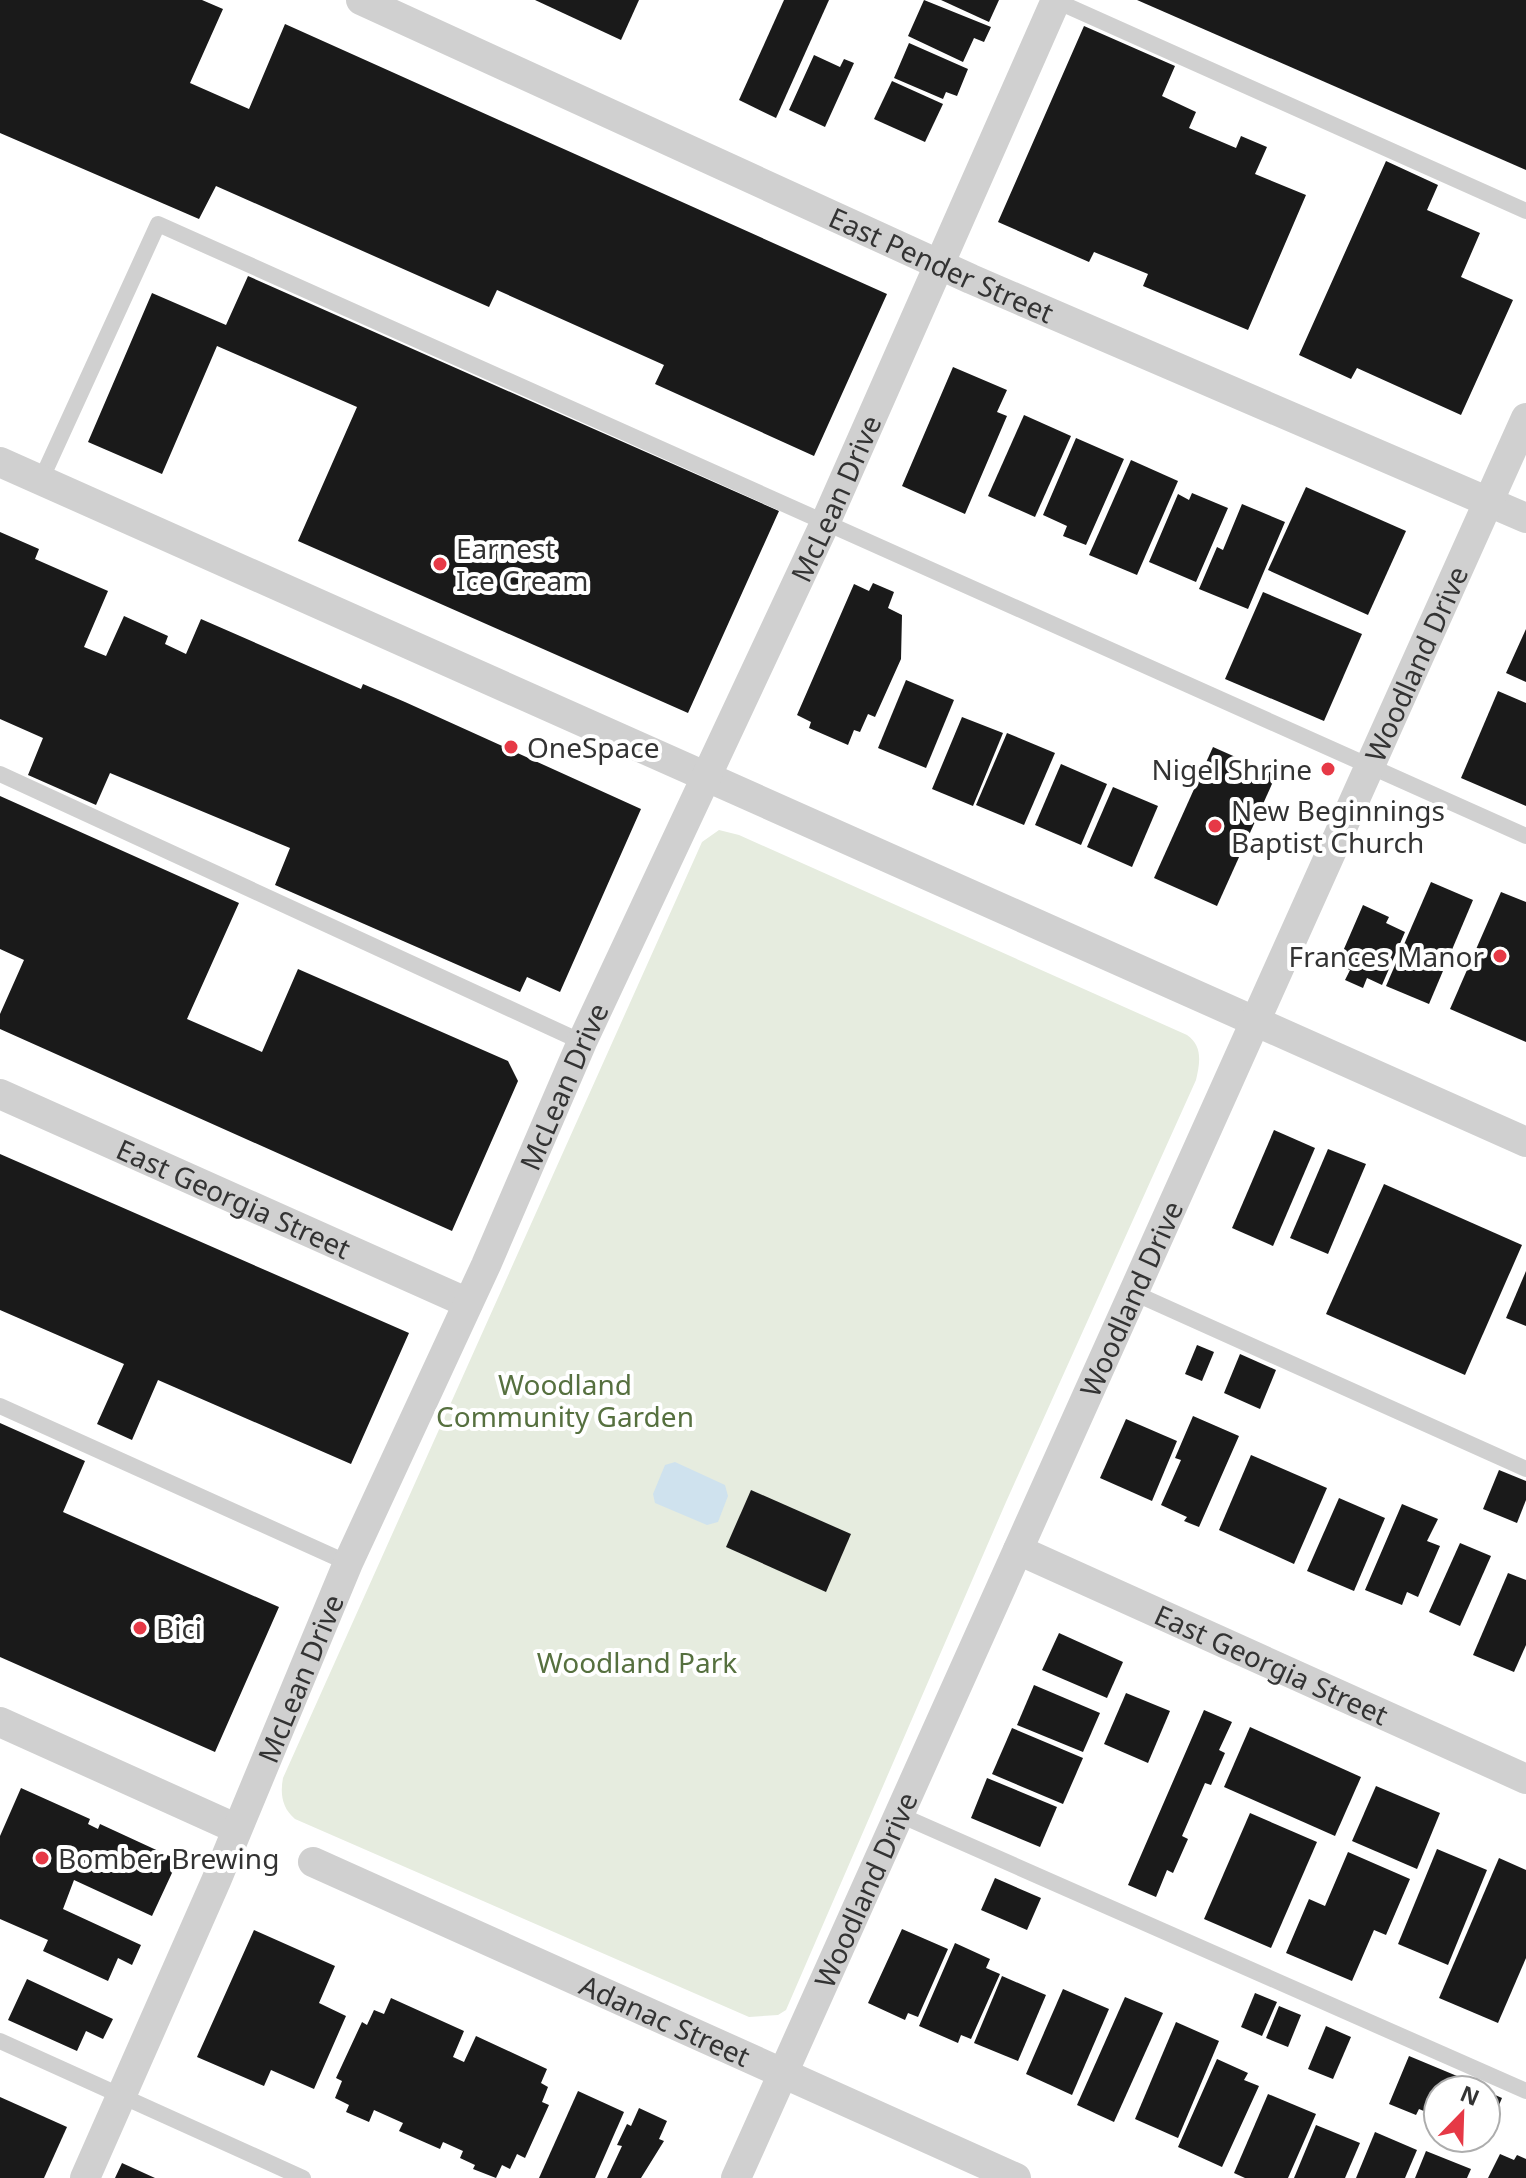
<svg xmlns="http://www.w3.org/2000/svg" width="1526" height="2178" viewBox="0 0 1526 2178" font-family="'Noto Sans',sans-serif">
  <rect width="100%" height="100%" fill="#fff"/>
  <path fill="#e6ecdf" d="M719,830L739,835L1187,1035C1203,1046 1200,1063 1196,1080L1006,1502L786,2010L778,2015L749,2017L295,1819C282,1808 280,1794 283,1778L702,842Z"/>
  <polygon fill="#cfe2ee" points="675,1462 725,1485 728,1496 718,1522 707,1525 655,1503 653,1494 665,1465"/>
  <g fill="#1a1a1a">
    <polygon points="0,0 202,0 223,9 190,83 249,109 285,24 887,294 814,456 655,384 664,365 497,290 489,307 216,186 199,219 0,133"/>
    <polygon points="535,0 639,0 621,40"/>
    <polygon points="784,0 829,0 776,118 739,100"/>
    <polygon points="924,0 991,27 984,42 974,38 963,62 908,36"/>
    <polygon points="941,0 999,0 989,22"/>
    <polygon points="1137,0 1526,0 1526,170"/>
    <polygon points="1084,26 1175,66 1162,96 1196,112 1189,128 1236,148 1241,136 1267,147 1255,174 1306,195 1248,330 1143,286 1148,274 1094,252 1089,262 998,222"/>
    <polygon points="909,43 968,69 957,96 946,92 943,99 894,78"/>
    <polygon points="814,55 840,67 844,59 854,63 825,127 789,110"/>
    <polygon points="892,81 943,104 925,142 874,119"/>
    <polygon points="1386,161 1438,185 1427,210 1480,233 1461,277 1513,300 1461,415 1357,368 1351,379 1299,355"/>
    <polygon points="248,276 779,511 688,713 298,541 357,407 217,346 162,474 88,442 152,293 226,325"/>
    <polygon points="953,367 1007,390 997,412 1007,416 965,514 902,486"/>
    <polygon points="1024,415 1071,436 1035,517 988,496"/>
    <polygon points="1076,438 1124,459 1086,545 1063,536 1067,526 1043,515"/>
    <polygon points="1131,460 1178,481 1137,575 1089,555"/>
    <polygon points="1306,487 1406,531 1368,615 1268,570"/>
    <polygon points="1192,493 1228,508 1196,582 1149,562 1178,494 1189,500"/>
    <polygon points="1242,504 1285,522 1248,609 1199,589 1217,547 1223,550"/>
    <polygon points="0,532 39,549 35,559 108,591 84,647 106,656 124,616 168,636 165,644 186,654 201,619 361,689 363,684 405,702 641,809 560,992 527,977 520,992 275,885 290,848 110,773 96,805 28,775 43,738 0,719"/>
    <polygon points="873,583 894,592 888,608 902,615 901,659 875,717 868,714 860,732 854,730 848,745 809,728 811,722 797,715 854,584 869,591"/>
    <polygon points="1263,592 1362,634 1324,721 1225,679"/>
    <polygon points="1526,629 1526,682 1506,673"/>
    <polygon points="906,680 954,700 926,768 878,748"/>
    <polygon points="1498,691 1526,703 1526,806 1461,778"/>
    <polygon points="962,717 1003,733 973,806 932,789"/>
    <polygon points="1007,733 1055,753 1024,825 976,805"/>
    <polygon points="1213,747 1276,775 1217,906 1154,878"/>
    <polygon points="1061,764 1107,784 1081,845 1035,825"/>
    <polygon points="1113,787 1158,806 1132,867 1087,847"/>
    <polygon points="0,796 239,903 187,1019 262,1052 298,969 508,1061 518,1081 452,1231 0,1029 0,1014 24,960 0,949"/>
    <polygon points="1431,882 1473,900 1429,1004 1386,986"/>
    <polygon points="1501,892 1526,902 1526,1042 1450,1009"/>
    <polygon points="1363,905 1389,917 1386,923 1405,932 1382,985 1367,978 1363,988 1345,980 1350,970 1337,965"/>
    <polygon points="1274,1130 1315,1148 1273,1246 1232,1228"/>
    <polygon points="1328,1149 1366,1164 1328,1254 1290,1238"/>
    <polygon points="0,1154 409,1333 351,1464 158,1380 132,1440 97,1424 124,1364 0,1310"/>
    <polygon points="1384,1184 1522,1245 1465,1375 1326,1314"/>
    <polygon points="1526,1271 1526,1326 1506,1318"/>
    <polygon points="1197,1345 1214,1352 1202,1381 1185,1374"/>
    <polygon points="1240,1354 1276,1370 1260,1409 1224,1393"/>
    <polygon points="1193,1416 1239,1436 1199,1527 1184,1521 1187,1517 1161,1505 1181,1460 1175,1458"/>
    <polygon points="1126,1419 1177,1441 1152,1501 1100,1478"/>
    <polygon points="0,1423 85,1461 63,1512 279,1607 215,1752 0,1657"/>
    <polygon points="1251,1455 1327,1488 1294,1564 1219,1530"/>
    <polygon points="1499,1470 1526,1481 1526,1500 1517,1523 1483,1509"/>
    <polygon points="751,1490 851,1534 826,1592 726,1547"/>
    <polygon points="1339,1498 1385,1518 1354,1591 1307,1571"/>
    <polygon points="1402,1504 1438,1519 1427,1541 1440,1546 1418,1597 1407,1592 1402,1605 1365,1590"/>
    <polygon points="1460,1543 1491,1556 1460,1626 1429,1612"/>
    <polygon points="1508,1573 1526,1580 1526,1645 1514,1672 1473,1655"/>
    <polygon points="1059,1633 1123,1662 1107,1698 1042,1670"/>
    <polygon points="1034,1685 1100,1713 1083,1752 1017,1725"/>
    <polygon points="1126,1693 1170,1711 1148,1763 1104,1744"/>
    <polygon points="1204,1710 1232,1722 1219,1750 1225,1753 1211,1785 1205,1783 1182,1836 1188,1839 1173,1873 1167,1870 1156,1897 1128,1885"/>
    <polygon points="1250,1727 1361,1777 1335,1836 1224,1787"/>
    <polygon points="1012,1728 1083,1758 1063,1804 992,1774"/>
    <polygon points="987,1778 1057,1807 1040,1847 971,1818"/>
    <polygon points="1376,1786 1440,1813 1417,1869 1352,1841"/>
    <polygon points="21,1788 90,1819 88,1824 98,1829 100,1824 178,1860 152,1916 74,1880 63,1909 141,1945 132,1965 118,1958 108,1981 43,1951 48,1940 0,1919 0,1836"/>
    <polygon points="1250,1813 1317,1842 1271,1948 1204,1919"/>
    <polygon points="1437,1849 1487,1870 1448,1965 1398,1944"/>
    <polygon points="1348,1852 1410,1879 1386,1935 1374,1930 1352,1981 1286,1953 1309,1899 1325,1906"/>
    <polygon points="1499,1858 1526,1870 1526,1958 1498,2023 1439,1998"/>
    <polygon points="995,1878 1041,1898 1027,1930 981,1910"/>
    <polygon points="902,1929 948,1949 918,2017 908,2013 905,2020 868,2003"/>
    <polygon points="254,1930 335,1966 319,2003 346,2016 314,2089 271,2070 264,2086 197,2057"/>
    <polygon points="955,1943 990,1959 986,1968 1000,1974 971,2039 961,2035 958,2043 919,2026"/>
    <polygon points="1002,1976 1046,1995 1018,2061 974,2043"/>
    <polygon points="27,1979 113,2019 103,2039 86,2031 77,2051 8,2020"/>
    <polygon points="1063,1989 1109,2009 1072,2095 1026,2074"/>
    <polygon points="1255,1993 1277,2002 1262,2036 1241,2027"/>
    <polygon points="1125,1997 1163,2013 1114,2122 1077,2105"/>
    <polygon points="391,1998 464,2031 453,2057 464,2062 476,2036 547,2069 541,2083 548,2087 542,2102 549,2105 525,2158 517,2154 510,2169 502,2165 496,2178 473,2169 475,2165 460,2158 463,2151 443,2142 440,2149 399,2131 403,2123 374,2110 369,2122 346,2112 349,2105 335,2098 342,2081 336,2078 362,2022 367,2025 374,2010 384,2014"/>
    <polygon points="1279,2006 1301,2015 1288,2047 1266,2038"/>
    <polygon points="1176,2022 1219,2041 1178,2138 1135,2119"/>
    <polygon points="1326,2026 1351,2037 1333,2079 1308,2069"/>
    <polygon points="1409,2056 1457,2076 1451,2090 1438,2090 1438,2117 1419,2109 1416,2115 1389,2104"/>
    <polygon points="1217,2059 1248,2073 1244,2080 1259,2086 1222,2167 1178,2147"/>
    <polygon points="578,2091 624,2112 595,2178 539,2178"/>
    <polygon points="1486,2091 1502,2098 1486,2136"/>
    <polygon points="1268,2094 1316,2114 1288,2178 1245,2178 1234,2173"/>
    <polygon points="0,2097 67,2127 44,2178 0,2178"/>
    <polygon points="639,2108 667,2121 659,2139 664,2141 641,2178 607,2178 622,2146 617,2145 627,2124 631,2126"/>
    <polygon points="1316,2125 1360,2143 1345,2178 1294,2178"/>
    <polygon points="1375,2132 1417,2150 1405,2178 1356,2178"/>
    <polygon points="1426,2151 1471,2169 1467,2178 1415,2178"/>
    <polygon points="1500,2154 1514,2160 1517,2155 1526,2159 1526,2178 1488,2178"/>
    <polygon points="122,2163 155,2178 115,2178"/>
  </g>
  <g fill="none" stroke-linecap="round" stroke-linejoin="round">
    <g stroke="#d0d0d0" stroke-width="16">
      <polyline points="1054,0 1526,211"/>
      <polyline points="41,480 158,224 1526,836"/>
      <polyline points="0,774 582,1042"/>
      <polyline points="1134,1293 1526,1469"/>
      <polyline points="0,1406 348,1563"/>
      <polyline points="900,1815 1526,2091"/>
      <polyline points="0,2041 303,2178"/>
    </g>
    <g stroke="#d0d0d0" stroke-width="30">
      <path id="s1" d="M361,0L971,279L1526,518"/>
      <polyline points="0,462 1526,1142"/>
      <path id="s2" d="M0,1094L468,1303"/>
      <path id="s3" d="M1018,1550L1526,1779"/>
      <polyline points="0,1722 235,1828"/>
      <path id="s4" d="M313,1862L1016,2178"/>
      <path id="s5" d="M85,2178L216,1881L348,1563L486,1265L582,1042L826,521L1056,0"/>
      <path id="s6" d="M736,2178L1526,418"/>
    </g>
  </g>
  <g fill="#e63946" stroke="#fff" stroke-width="3">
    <circle cx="440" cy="564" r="8"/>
    <circle cx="511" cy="747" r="8"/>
    <circle cx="1328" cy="769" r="8"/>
    <circle cx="1215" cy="826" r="8"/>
    <circle cx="1500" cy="956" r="8"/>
    <circle cx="140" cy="1628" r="8"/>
    <circle cx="42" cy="1858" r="8"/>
  </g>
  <g text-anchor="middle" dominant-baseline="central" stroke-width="8" stroke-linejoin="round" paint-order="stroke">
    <g font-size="28" fill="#333" stroke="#fff">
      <text stroke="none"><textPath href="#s1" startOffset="638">East Pender Street</textPath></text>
      <text stroke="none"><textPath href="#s5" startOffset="1840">McLean Drive</textPath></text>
      <text stroke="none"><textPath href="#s6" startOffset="1660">Woodland Drive</textPath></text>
      <text stroke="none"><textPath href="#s5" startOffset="1192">McLean Drive</textPath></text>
      <text stroke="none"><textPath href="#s2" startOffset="256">East Georgia Street</textPath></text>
      <text stroke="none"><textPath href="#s6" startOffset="964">Woodland Drive</textPath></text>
      <text stroke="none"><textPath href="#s3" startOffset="278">East Georgia Street</textPath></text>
      <text stroke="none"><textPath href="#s5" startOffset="544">McLean Drive</textPath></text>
      <text stroke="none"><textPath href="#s6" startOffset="316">Woodland Drive</textPath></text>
      <text stroke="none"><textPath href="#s4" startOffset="386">Adanac Street</textPath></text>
    </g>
    <g font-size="28" fill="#333" stroke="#fff" text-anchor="start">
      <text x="456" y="548">Earnest<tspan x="456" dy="32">Ice Cream</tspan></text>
      <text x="527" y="747">OneSpace</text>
      <text x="1312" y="769" text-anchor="end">Nigel Shrine</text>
      <text x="1231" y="810">New Beginnings<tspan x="1231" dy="32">Baptist Church</tspan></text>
      <text x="1484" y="956" text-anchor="end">Frances Manor</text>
      <text x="156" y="1628">Bici</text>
      <text x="58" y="1858">Bomber Brewing</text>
    </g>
    <g font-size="28" fill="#56703f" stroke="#fff">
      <text x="565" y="1384">Woodland<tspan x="565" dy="32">Community Garden</tspan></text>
      <text x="637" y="1662">Woodland Park</text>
    </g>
  </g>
  <g transform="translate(1462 2114) rotate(23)"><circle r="38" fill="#ffffff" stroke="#adadad" stroke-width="2"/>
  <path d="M0-6L14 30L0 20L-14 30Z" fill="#e63946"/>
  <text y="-12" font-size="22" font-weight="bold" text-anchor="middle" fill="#333333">N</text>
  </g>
</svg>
